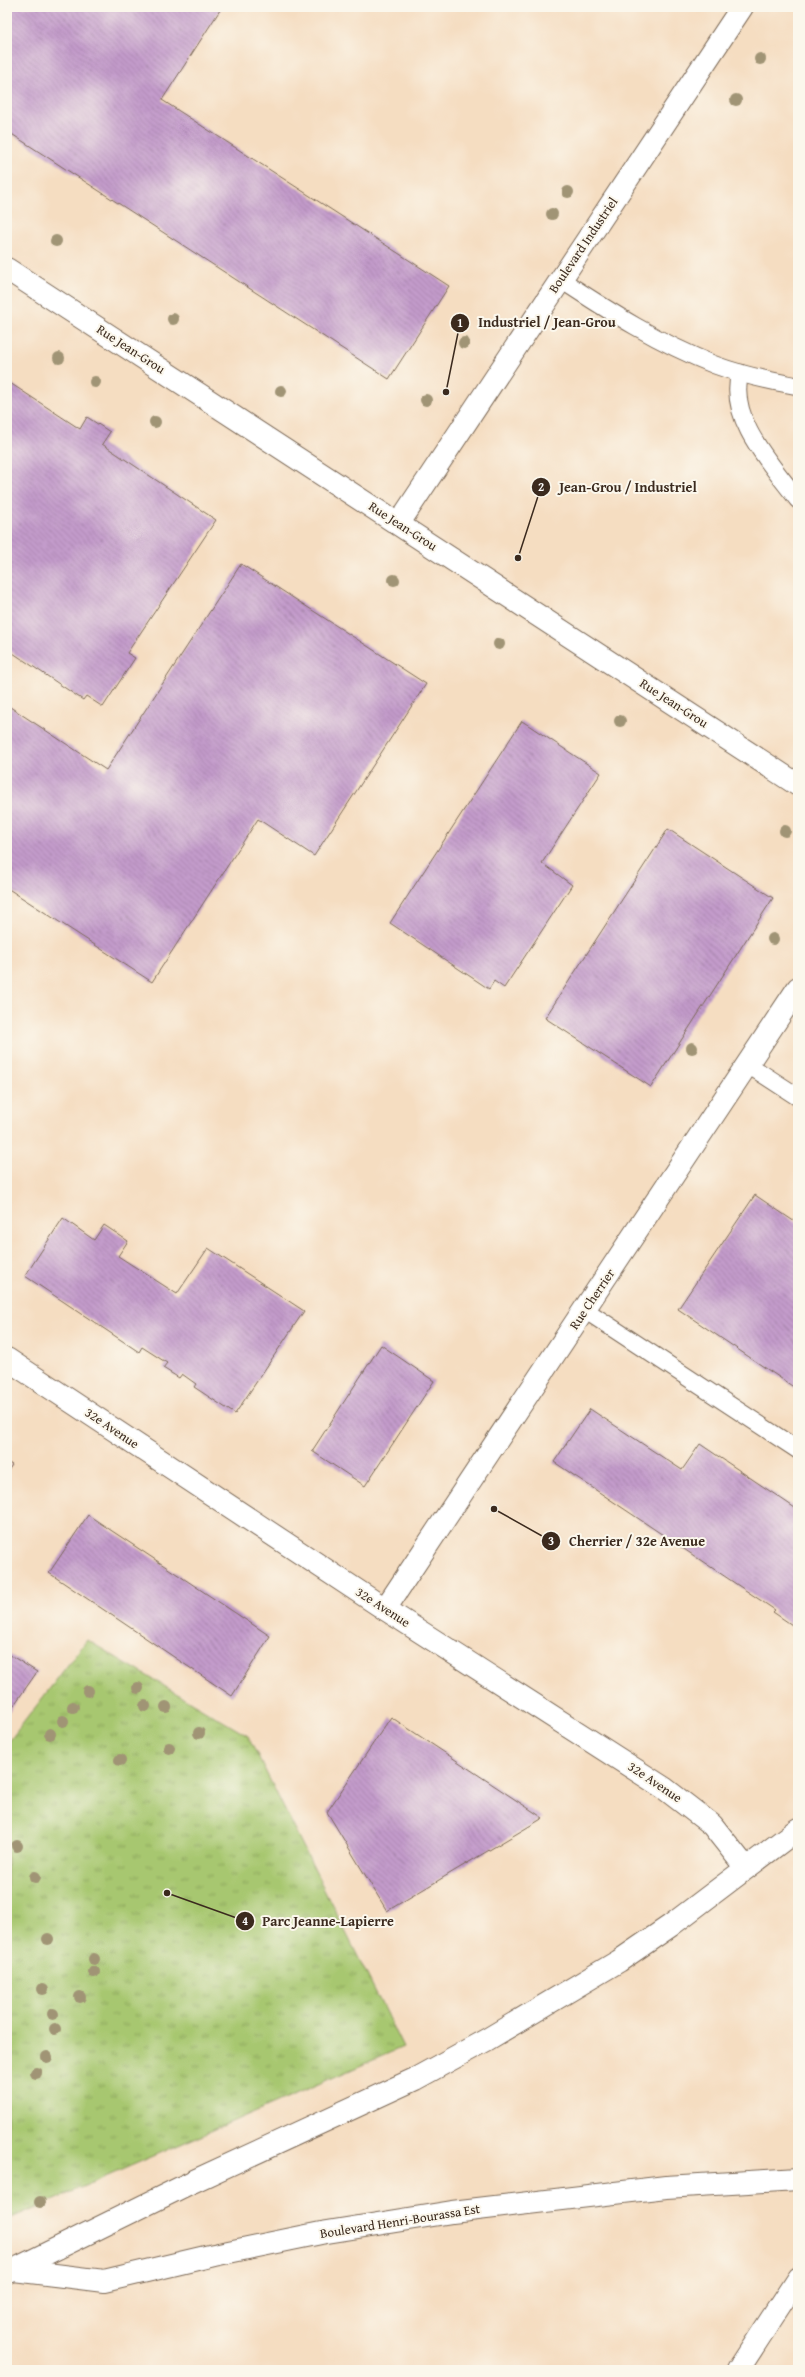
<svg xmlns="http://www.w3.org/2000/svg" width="805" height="2377" viewBox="0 0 805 2377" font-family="'Gentium Book Plus',serif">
  <defs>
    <pattern id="grass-tufts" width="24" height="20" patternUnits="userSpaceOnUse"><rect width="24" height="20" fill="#a7c770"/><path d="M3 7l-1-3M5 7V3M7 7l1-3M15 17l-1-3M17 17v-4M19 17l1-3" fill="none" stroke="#89a25b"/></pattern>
    <pattern id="building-back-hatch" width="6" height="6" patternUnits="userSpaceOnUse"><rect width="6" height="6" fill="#c39bcb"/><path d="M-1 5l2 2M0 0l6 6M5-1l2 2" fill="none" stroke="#a07fa4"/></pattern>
  </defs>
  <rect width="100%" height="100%" fill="#fbf7ec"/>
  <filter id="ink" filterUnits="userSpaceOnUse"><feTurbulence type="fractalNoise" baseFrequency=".025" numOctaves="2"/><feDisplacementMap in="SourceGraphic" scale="8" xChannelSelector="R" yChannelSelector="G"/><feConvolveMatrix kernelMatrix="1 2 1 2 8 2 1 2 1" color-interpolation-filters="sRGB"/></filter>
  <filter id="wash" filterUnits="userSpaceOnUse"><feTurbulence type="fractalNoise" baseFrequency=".012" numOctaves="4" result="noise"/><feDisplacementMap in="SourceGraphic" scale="16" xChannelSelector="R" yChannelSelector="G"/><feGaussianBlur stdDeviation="0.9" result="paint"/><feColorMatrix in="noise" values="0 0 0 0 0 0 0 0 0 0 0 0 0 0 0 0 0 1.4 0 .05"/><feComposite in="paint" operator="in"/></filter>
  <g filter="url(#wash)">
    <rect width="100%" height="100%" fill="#f5ddc1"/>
    <polygon fill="url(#grass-tufts)" stroke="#717847" points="87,1640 248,1736 403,2047 7,2220 7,1744"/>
    <g id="blocks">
      <g fill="url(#building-back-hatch)">
        <polygon points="7,7 222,7 162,100 449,286 389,379 7,131"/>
        <polygon points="7,381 80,429 87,417 110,432 102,444 216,520 127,653 135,658 103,707 86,696 83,700 7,649"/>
        <polygon points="241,564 426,684 314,856 258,819 152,982 7,888 7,705 106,770"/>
        <polygon points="522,721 601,773 542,863 572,885 504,988 494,981 489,989 390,923"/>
        <polygon points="668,829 773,898 651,1087 545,1018"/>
        <polygon points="755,1195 798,1224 798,1390 678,1309"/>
        <polygon points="63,1218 94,1240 104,1225 128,1241 118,1256 177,1294 208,1248 304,1311 235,1414 194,1387 196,1384 182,1374 179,1378 163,1368 167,1363 142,1347 139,1352 25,1276"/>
        <polygon points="381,1345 434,1381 365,1486 312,1451"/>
        <polygon points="590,1409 682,1470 700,1444 798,1510 798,1629 773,1612 775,1610 554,1462"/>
        <polygon points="7,1462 12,1465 7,1472"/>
        <polygon points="88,1515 270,1636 232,1696 49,1573"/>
        <polygon points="7,1653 37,1672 7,1715"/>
        <polygon points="391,1717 543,1818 387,1911 327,1812"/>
      </g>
    </g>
  </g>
  <g filter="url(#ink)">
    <use href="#blocks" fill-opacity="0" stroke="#7c6957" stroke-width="1"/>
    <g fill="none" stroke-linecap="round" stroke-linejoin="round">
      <g stroke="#7c6957" stroke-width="19">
        <g id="lane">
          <path d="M560,279C610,312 659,343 715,365C742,375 770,381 798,386"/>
          <path d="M740,373C727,419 772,465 798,500"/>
          <polyline points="747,1064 798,1097"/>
          <polyline points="585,1310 798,1450"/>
        </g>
      </g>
      <g stroke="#7c6957" stroke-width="24">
        <g id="street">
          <polyline points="7,269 798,785"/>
          <polyline points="399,523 742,7"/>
          <polyline points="385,1609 798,988"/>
        </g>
      </g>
      <g stroke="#7c6957" stroke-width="24">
        <g id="secondary">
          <polyline points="7,1359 385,1609 664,1788 712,1825 746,1868"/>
          <polyline points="738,2370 798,2278"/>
        </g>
      </g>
      <g stroke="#7c6957" stroke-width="24">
        <g id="primary">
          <polyline points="14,2270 104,2281 214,2255 321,2233 452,2212 666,2187 798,2179"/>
          <polyline points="7,2273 192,2182 415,2079 488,2039 619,1961 670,1926 798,1829"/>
        </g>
      </g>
      <use href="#lane" stroke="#fff" stroke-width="17"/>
      <use href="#street" stroke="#fff" stroke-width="22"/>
      <use href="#secondary" stroke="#fff" stroke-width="22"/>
      <use href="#primary" stroke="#fff" stroke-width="22"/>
    </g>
    <g fill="#a09475">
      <circle cx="760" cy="59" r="6"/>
      <circle cx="736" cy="100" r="6"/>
      <circle cx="568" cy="192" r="6"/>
      <circle cx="552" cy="214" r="6"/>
      <circle cx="56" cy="241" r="6"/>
      <circle cx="173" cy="319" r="6"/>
      <circle cx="464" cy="343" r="6"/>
      <circle cx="59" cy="358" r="6"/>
      <circle cx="95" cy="382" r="6"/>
      <circle cx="281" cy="391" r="6"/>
      <circle cx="426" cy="400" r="6"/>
      <circle cx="155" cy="422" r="6"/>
      <circle cx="394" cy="580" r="6"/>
      <circle cx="499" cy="644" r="6"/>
      <circle cx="620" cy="721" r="6"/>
      <circle cx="785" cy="831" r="6"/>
      <circle cx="773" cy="939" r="6"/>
      <circle cx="692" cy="1048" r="6"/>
      <circle cx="138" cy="1688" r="6"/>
      <circle cx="88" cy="1691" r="6"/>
      <circle cx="145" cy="1706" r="6"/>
      <circle cx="73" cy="1707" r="6"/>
      <circle cx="166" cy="1707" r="6"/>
      <circle cx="63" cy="1721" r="6"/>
      <circle cx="199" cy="1733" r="6"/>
      <circle cx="50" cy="1734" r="6"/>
      <circle cx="169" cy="1748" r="6"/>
      <circle cx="120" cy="1760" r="6"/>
      <circle cx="17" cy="1846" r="6"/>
      <circle cx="35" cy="1877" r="6"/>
      <circle cx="48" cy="1939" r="6"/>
      <circle cx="94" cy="1959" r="6"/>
      <circle cx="94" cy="1972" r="6"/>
      <circle cx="43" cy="1989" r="6"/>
      <circle cx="80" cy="1997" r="6"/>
      <circle cx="53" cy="2014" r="6"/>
      <circle cx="55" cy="2029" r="6"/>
      <circle cx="47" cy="2057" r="6"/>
      <circle cx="36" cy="2073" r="6"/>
      <circle cx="40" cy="2202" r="6"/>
    </g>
  </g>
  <g text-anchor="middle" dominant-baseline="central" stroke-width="4" stroke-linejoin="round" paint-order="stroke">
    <g font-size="13" fill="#3b2a1e" stroke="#fbf7ec">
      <text transform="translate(583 245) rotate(-56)">Boulevard Industriel</text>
      <text transform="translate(131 349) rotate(33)">Rue Jean-Grou</text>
      <text transform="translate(403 526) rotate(33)">Rue Jean-Grou</text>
      <text transform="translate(674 703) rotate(33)">Rue Jean-Grou</text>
      <text transform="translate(592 1299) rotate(-56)">Rue Cherrier</text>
      <text transform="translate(112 1428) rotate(34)">32e Avenue</text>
      <text transform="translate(383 1607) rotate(33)">32e Avenue</text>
      <text transform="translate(655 1782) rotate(34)">32e Avenue</text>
      <text transform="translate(400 2221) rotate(-9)">Boulevard Henri-Bourassa Est</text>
    </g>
  </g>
  <path fill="none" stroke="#3b2a1e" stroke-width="1.5" d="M446 392L460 323M518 558L541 487M494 1509L551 1541M167 1893L245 1921"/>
  <g fill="#3b2a1e" stroke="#fbf7ec" stroke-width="1.5">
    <circle cx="446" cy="392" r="4"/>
    <circle cx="518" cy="558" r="4"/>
    <circle cx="494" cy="1509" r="4"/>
    <circle cx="167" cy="1893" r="4"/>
    <circle cx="460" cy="323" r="10"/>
    <circle cx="541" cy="487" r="10"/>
    <circle cx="551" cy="1541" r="10"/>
    <circle cx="245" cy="1921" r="10"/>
  </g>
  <g font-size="12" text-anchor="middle" font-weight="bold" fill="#fff">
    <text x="460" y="327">1</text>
    <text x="541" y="491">2</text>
    <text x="551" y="1545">3</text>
    <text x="245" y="1925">4</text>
  </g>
  <g font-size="14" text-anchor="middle" font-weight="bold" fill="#3b2a1e" stroke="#fbf7ec" stroke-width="4" stroke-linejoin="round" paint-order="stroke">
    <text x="547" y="327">Industriel / Jean-Grou</text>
    <text x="628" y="492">Jean-Grou / Industriel</text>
    <text x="637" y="1546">Cherrier / 32e Avenue</text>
    <text x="328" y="1926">Parc Jeanne-Lapierre</text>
  </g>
  <rect width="805" height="2377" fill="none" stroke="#fbf7ec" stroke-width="24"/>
</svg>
